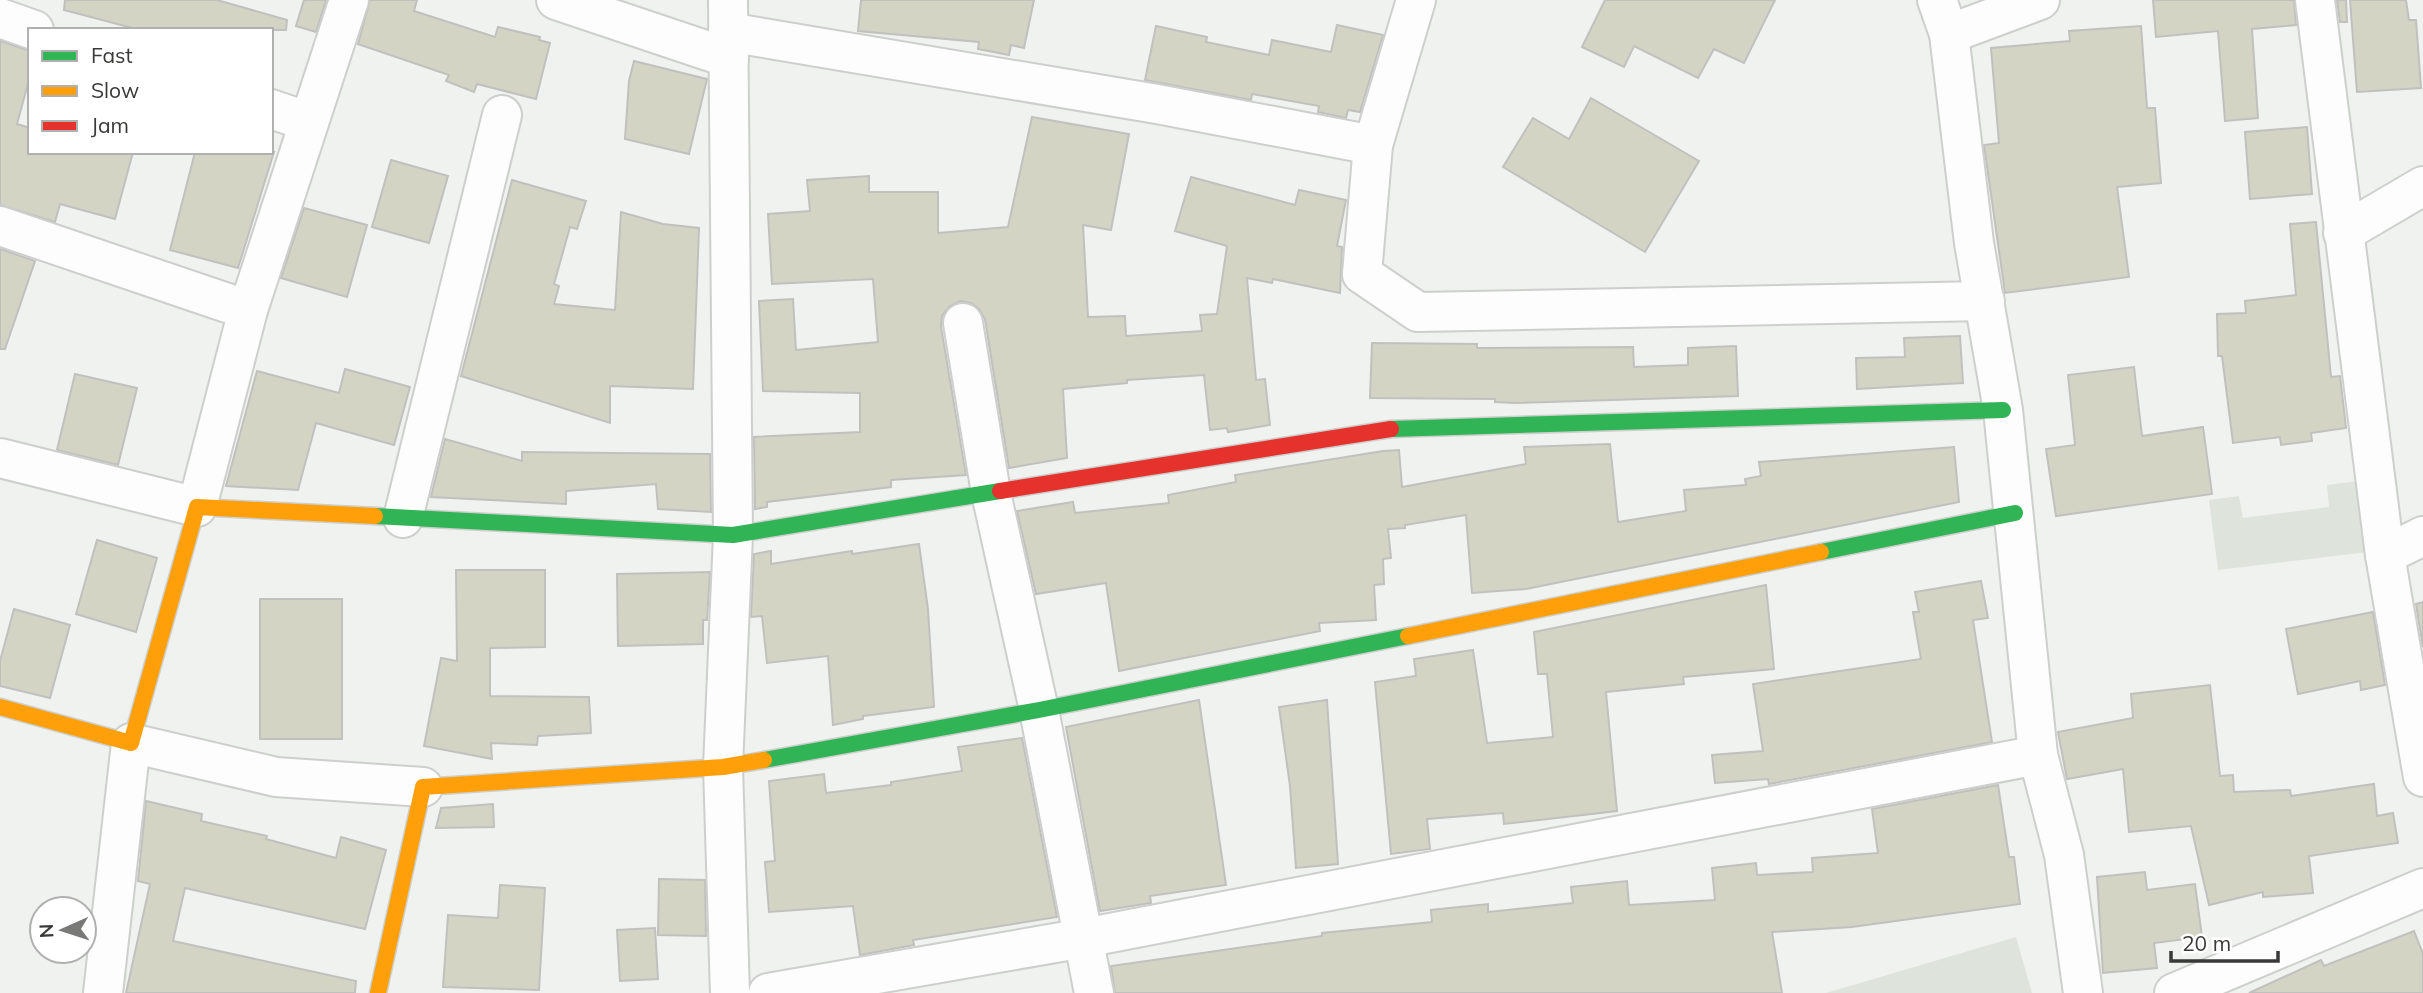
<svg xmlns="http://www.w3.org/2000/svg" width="2423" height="993" viewBox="0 0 2423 993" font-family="Mulish,sans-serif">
  <rect width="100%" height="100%" fill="#f0f2ef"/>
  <g fill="#dee3dc">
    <polygon points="2359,481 2368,552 2218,570 2209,500 2239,496 2243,518 2329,507 2327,485"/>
    <polygon points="2016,937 2032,993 1826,993"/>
  </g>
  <g fill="#d4d4c5" stroke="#c0c1bf" stroke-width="2">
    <polygon points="65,0 217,0 287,20 286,30 140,30 64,10"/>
    <polygon points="304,0 326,0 316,32 296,26"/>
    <polygon points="370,0 417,0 414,11 495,37 498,27 540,37 539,40 550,43 536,99 477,84 474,92 446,81 449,75 358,44"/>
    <polygon points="861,0 1034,0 1024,48 1011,45 1009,55 978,49 979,42 858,31"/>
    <polygon points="1605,0 1775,0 1744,63 1714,49 1698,78 1634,46 1624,67 1582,47"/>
    <polygon points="2153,0 2294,0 2296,25 2252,29 2258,118 2225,121 2218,31 2156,37"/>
    <polygon points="2337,0 2346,0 2347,22 2340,22"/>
    <polygon points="2350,0 2406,0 2409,20 2416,20 2421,88 2357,92"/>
    <polygon points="1337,25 1383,35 1360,112 1348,110 1346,118 1318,112 1319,106 1252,94 1251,100 1145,80 1156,26 1207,37 1206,42 1269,55 1272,40 1331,52"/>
    <polygon points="2141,26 2147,108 2155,108 2161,183 2117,187 2129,277 2005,293 1984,145 1999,143 1991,48 2070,41 2069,31"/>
    <polygon points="0,41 30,51 30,76 17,124 30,128 30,152 133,152 115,219 60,204 55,222 0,205"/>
    <polygon points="634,61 707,79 689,154 625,139 629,81"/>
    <polygon points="1591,98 1699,161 1645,252 1503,167 1533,118 1569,139"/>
    <polygon points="1032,117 1129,134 1111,230 1083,225 1088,317 1125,316 1126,336 1202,331 1200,315 1217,314 1227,246 1175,231 1191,177 1295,205 1299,190 1346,200 1337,246 1342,247 1340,293 1273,279 1272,283 1247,278 1256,380 1265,379 1270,425 1228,432 1227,428 1210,430 1204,375 1127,380 1127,383 1063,389 1067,458 1009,468 985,319 979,309 971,303 960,301 949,307 942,316 941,327 966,475 891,480 891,487 767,502 767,507 755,509 754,437 860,432 860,393 763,391 759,301 793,299 796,350 878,342 873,279 772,284 768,214 810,211 807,180 869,176 869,192 938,192 938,233 1008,227"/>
    <polygon points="2307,127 2312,194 2250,199 2245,132"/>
    <polygon points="195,152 274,152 238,268 170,250"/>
    <polygon points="391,160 448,176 429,243 372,227"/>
    <polygon points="512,180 586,201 577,229 570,227 554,284 559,286 554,304 615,310 621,212 663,224 699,228 693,389 610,386 610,423 461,376"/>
    <polygon points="304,208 367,225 347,297 281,278"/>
    <polygon points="2316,222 2331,377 2340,376 2346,428 2311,433 2312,441 2281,445 2280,437 2233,443 2222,356 2218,356 2217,314 2246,313 2245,301 2296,295 2290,224"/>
    <polygon points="0,249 35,261 5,349 0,349"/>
    <polygon points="1960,336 1963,383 1857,389 1856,358 1905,357 1904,338"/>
    <polygon points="1372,343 1477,344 1477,348 1633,347 1634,367 1688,365 1688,348 1736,346 1738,396 1515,403 1495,402 1495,399 1370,398"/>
    <polygon points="2134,367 2142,436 2203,427 2212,494 2056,516 2046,449 2075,445 2068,375"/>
    <polygon points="345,369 410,387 394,445 316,423 298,490 226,486 257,371 339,393"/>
    <polygon points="75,374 137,388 118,465 57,450"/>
    <polygon points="445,439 522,461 522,452 710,454 711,512 658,509 656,484 566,491 566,504 431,497"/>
    <polygon points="1610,444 1618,522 1686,511 1684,490 1746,485 1745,479 1761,476 1759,462 1954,447 1959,502 1526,589 1472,593 1466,515 1405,525 1405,528 1388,529 1391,558 1383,559 1384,584 1374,585 1376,620 1319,623 1320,631 1119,671 1106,583 1036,594 1017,511 1073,502 1075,513 1169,503 1168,495 1236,482 1235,475 1383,451 1399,450 1402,487 1526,464 1524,447"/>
    <polygon points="97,540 157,558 136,632 76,614"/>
    <polygon points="919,544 928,609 934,707 863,716 863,719 833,725 828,656 767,663 762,616 751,617 754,554 771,551 771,564 852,551 852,554"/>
    <polygon points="456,570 545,570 545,647 490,648 490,696 589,697 591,733 538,736 537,745 491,743 492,759 424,746 441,658 457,661"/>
    <polygon points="710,572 707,620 703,620 703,644 618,646 617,574"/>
    <polygon points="1981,581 1988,618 1973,620 1992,742 1769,784 1768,779 1715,783 1712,755 1763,751 1753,684 1921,659 1913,612 1919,612 1915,592"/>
    <polygon points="1766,585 1774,669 1683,677 1684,684 1606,692 1617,811 1504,824 1503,813 1427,819 1430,849 1391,854 1375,682 1416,676 1414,659 1473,650 1487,743 1553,737 1547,674 1538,674 1534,632"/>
    <rect x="260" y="599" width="82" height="140"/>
    <polygon points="2423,602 2423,647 2416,604"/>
    <polygon points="14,609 70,625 50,698 0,686 0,661"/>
    <polygon points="2373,612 2385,685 2361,690 2360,681 2298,694 2286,629"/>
    <polygon points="2210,685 2220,776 2233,775 2234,792 2290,790 2291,796 2374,784 2377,816 2393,813 2398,843 2309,856 2313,893 2263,897 2263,892 2209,905 2191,826 2129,832 2123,769 2067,779 2058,732 2133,718 2131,694"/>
    <polygon points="1199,700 1226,885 1150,896 1151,903 1100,911 1066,727"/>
    <polygon points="1327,700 1338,864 1296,868 1290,786 1279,707"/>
    <polygon points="1022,738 1057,917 913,940 914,945 860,955 853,906 769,912 765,862 775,861 769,781 824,774 826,793 891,785 891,782 962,771 958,747"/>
    <polygon points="1998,785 2009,857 2014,857 2020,904 1852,927 1772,932 1782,993 1115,993 1111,966 1322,936 1322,933 1432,922 1431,910 1488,904 1488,912 1573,903 1571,887 1627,881 1629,905 1715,900 1712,868 1756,863 1757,875 1813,872 1812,858 1878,853 1872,809"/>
    <polygon points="146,801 202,814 201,821 267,836 266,839 336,858 341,837 386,850 365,929 185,888 173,941 356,981 355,993 126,993 150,884 138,881"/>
    <polygon points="493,804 494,827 436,828 441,808"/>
    <polygon points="2145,872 2147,890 2195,884 2202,937 2154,943 2157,968 2103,973 2097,877"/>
    <polygon points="659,879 705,880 706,936 658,935"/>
    <polygon points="500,885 545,888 539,990 443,987 448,915 498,918"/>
    <polygon points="655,928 658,979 620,981 617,930"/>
    <polygon points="2414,931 2423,954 2423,993 2249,993 2321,960 2324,966"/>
  </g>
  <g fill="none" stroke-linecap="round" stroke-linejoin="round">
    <g stroke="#cdcfcd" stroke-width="42">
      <g id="street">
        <polyline points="556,0 729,58"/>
        <polyline points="728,0 733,535 723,767 730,993"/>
        <polyline points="1416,0 1373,145 1362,274 1418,312 1985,301"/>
        <polyline points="1937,0 1949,34 1974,243 2003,410 2038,755 2064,855 2083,993"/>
        <polyline points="2315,0 2385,555 2423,777"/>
        <polyline points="0,18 34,30"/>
        <polyline points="728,32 1157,104 1373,145"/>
        <polyline points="1949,34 2040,0"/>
        <polyline points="271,109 309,122"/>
        <polyline points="0,226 248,310"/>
        <polyline points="2343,233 2423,186"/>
        <polyline points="963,323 991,493 1039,710 1094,993"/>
        <polyline points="0,458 197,507 248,310 349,0"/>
        <polyline points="403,518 502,115"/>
        <polyline points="2385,555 2423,536"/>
        <polyline points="103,993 131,743 276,777 423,787"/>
        <polyline points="768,993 1084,938 2038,755"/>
        <polyline points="2174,993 2423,888"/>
      </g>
    </g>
    <g stroke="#cdcfcd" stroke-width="19">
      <g id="fast">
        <polyline points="1391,429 2003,410"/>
        <polyline points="375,516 733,535 1000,491"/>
        <polyline points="1821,552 2015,513"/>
        <polyline points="764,760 1039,710 1408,636"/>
      </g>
    </g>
    <g stroke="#cdcfcd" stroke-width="19">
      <g id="slow">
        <polyline points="1408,636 1821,552"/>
        <polyline points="0,707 131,743 197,507 375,516"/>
        <polyline points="378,993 423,787 723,767 764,760"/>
      </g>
    </g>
    <g stroke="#cdcfcd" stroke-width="19">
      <polyline id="jam" points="1000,491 1391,429"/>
    </g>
    <use href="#street" stroke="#fdfdfd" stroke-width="38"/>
    <use href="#fast" stroke="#30b455" stroke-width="16"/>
    <use href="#slow" stroke="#ff9f0a" stroke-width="16"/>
    <use href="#jam" stroke="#e5322d" stroke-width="16"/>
  </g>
  <rect x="28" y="28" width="245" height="126" fill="#fefffe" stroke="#afb0af" stroke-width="2"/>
  <rect x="42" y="51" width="35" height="10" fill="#30b455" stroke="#afb0af" stroke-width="2"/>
  <text x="91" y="63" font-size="21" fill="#393a38">Fast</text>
  <rect x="42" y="86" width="35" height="10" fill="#ff9f0a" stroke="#afb0af" stroke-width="2"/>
  <text x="91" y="98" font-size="21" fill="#393a38">Slow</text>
  <rect x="42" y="121" width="35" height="10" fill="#e5322d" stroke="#afb0af" stroke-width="2"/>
  <text x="91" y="133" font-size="21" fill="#393a38">Jam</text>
  <g transform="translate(63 930) rotate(267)"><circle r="33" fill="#fefffe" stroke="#afb0af" stroke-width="2"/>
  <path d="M0-5L12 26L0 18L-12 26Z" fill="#797a78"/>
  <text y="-10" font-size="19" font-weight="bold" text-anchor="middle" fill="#393a38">N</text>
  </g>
  <path d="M2171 951v10h107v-10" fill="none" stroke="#393a38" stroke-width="3.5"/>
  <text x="2182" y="951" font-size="21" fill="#393a38" stroke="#fefffe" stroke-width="5" paint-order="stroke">20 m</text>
</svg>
